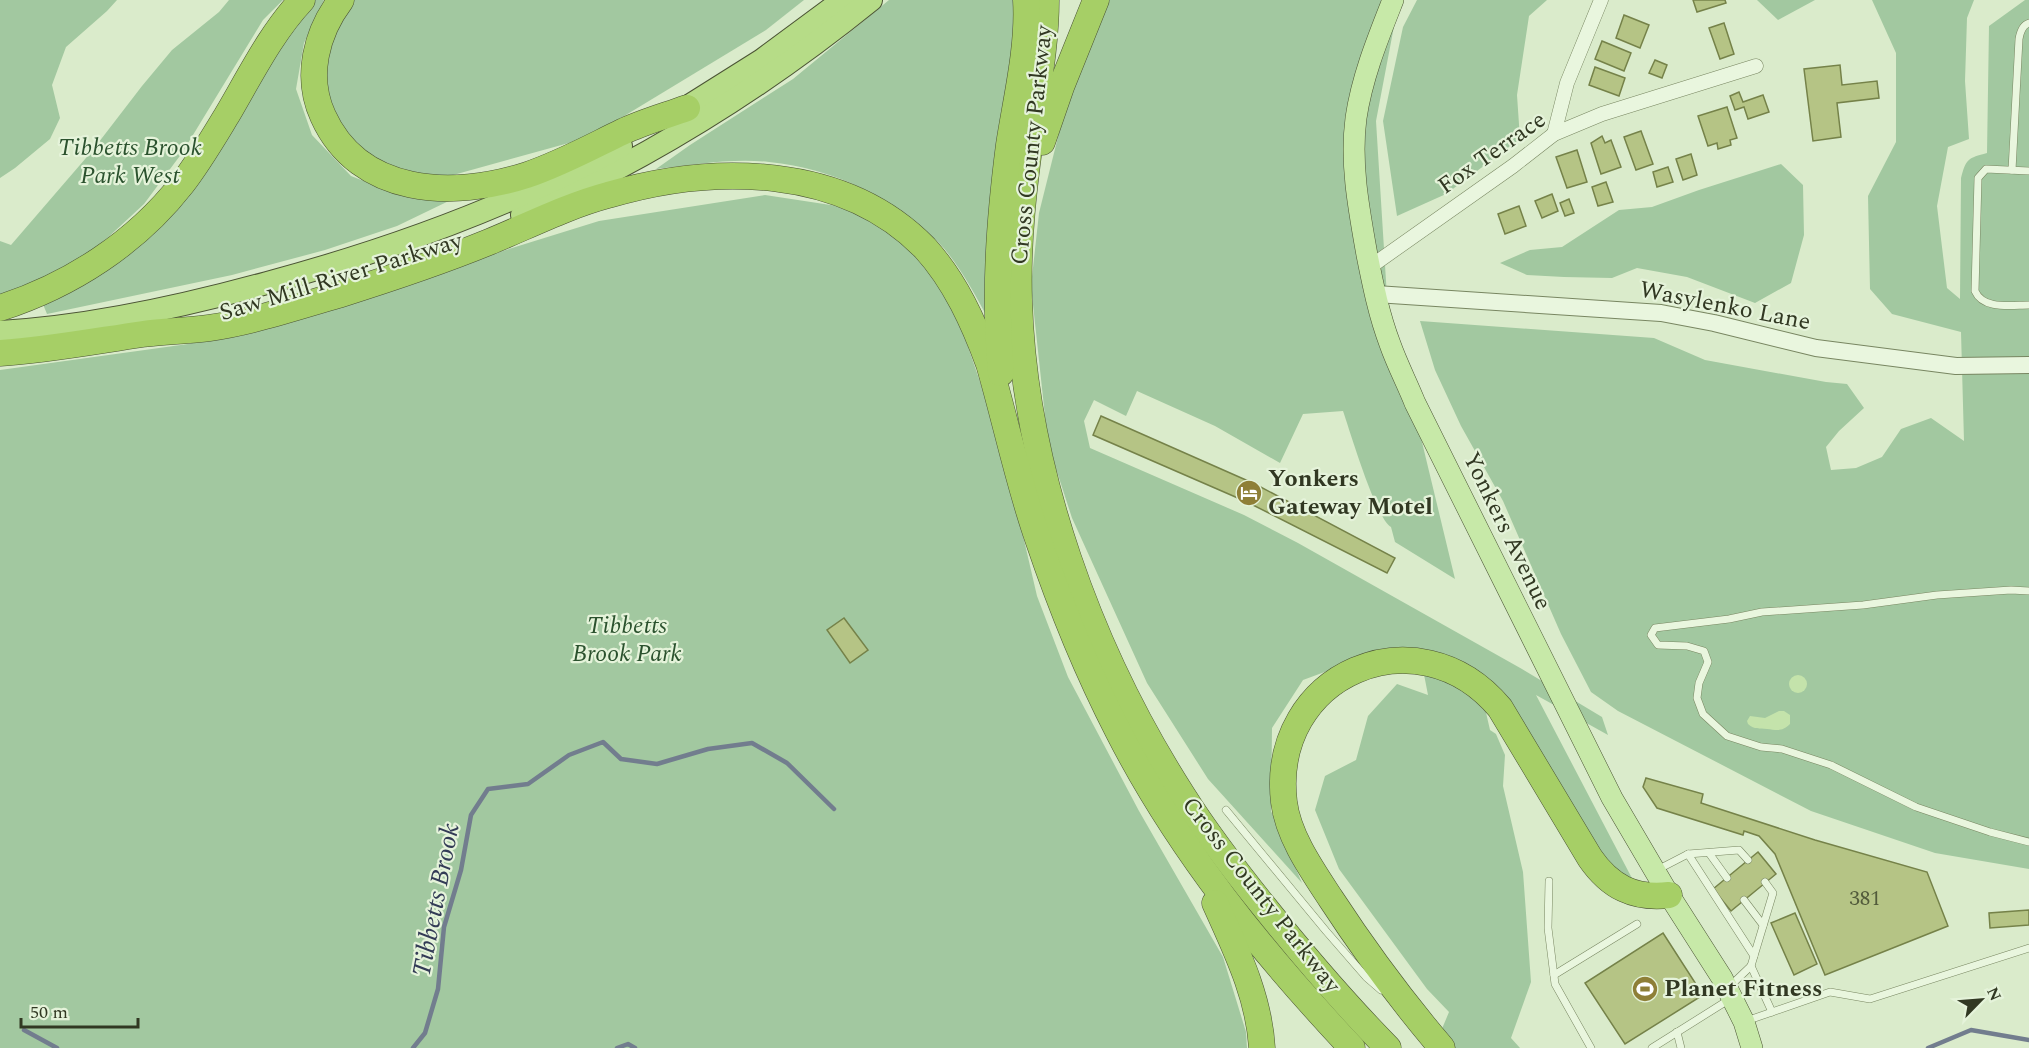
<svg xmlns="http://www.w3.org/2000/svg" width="2029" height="1048" viewBox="0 0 2029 1048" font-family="Spectral,serif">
  <rect width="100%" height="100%" fill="#daebcb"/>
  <g fill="#a2c8a0">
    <polygon points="0,0 117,0 107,11 66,47 52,85 60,118 50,139 15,168 0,178"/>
    <polygon points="229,0 283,0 263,20 182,153 144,204 102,243 61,271 0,300 0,241 11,245 92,151 142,86 172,50 219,12"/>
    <polygon points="312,0 324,0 304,43 296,89 312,135 351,176 400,195 455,198 397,226 325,250 232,275 47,314 40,297 61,288 234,122"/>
    <polygon points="353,0 804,0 766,30 611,124 576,141 446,177 403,173 366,153 343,130 327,91 323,59 336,17"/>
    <path d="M889,0H1020L990,322C977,298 958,262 938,242C890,196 835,169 769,162C732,158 692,165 656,169L690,145L793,79Z"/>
    <path d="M1103,0H1399L1376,121L1387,297L1455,579L1395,542L1391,527C1376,519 1350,431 1343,411L1303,414L1280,463L1215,426L1137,391L1126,416L1094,400L1084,421L1090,448L1244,515L1298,543L1522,669L1602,717L1608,735L1536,695L1635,884L1616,879L1479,682L1490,730L1496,734L1505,755L1503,786L1523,872L1531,982L1511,1038L1520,1048H1434L1449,1012L1427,989L1339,869L1315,810L1325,776L1356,760L1368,716L1397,684L1428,695L1420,654L1376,653L1303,680L1272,728L1271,811L1302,883L1208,779L1147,683L1072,518L1048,444L1031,286L1039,213L1066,105Z"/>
    <polygon points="1417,0 1547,0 1529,16 1517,95 1520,139 1446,194 1397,216 1383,121 1403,27"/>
    <polygon points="1757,0 1815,0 1778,20"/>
    <path d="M1872,0H1974L1967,18L1965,81L1969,139L1948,147L1937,206L1947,288L1960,299L1961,178C1966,159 1968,158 1987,153L1989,26L2025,0H2029V869L1935,853L1811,811L1618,711L1591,692L1561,634L1503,501L1461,426L1435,370L1420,321L1654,338L1705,360L1826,382L1847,384L1864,408L1839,431L1826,447L1831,470L1856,468L1882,457L1901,429L1931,418L1964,441L1961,332L1892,314L1870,289L1868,196L1896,142V53Z"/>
    <polygon points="1781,164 1803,185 1804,235 1791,283 1755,303 1687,277 1637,268 1612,278 1564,277 1527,275 1500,263 1530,250 1562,247 1619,210 1652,207 1699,190"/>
    <polygon points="765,195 870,211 932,268 954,306 988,405 1021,527 1037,596 1068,677 1139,811 1223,957 1246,1032 1247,1048 0,1048 0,370 188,344 380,289 599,221"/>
  </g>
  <g fill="#c4e3ab">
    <circle cx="1798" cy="684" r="9"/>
    <path d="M1779,711H1784L1790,715V724C1782,732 1777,730 1767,729C1759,728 1755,730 1748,724L1747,721L1750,716L1765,718Z"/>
  </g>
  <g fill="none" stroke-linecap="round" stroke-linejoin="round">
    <g stroke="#727d8e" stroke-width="4.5">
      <polyline points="24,1030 57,1048"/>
      <polyline points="413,1048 425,1033 438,989 444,927 461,870 471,815 488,789 528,784 569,755 603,742 621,759 657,764 708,749 752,743 787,763 834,809"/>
      <polyline points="617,1048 628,1044 635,1048"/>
      <polyline points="1928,1048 1971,1030 2029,1040"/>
    </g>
  </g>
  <g fill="#b5c485" stroke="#758249" stroke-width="1.5">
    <polygon points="1693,0 1725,0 1726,3 1697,12"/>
    <polygon points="1624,15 1649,25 1640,48 1616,38"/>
    <polygon points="1724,23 1734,54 1720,59 1709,28"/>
    <polygon points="1602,41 1631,53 1624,71 1595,59"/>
    <polygon points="1655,60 1667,65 1662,78 1649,73"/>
    <polygon points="1840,65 1842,85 1877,81 1879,98 1837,103 1841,137 1813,141 1804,69"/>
    <polygon points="1595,67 1625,78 1619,96 1589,85"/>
    <polygon points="1739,92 1743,102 1763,95 1769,112 1748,119 1744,107 1735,110 1730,96"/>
    <polygon points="1727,107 1737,138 1730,140 1731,145 1718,149 1717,143 1708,146 1698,116"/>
    <polygon points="1641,131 1653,164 1636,170 1624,137"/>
    <polygon points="1602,136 1605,143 1611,140 1621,167 1601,174 1591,143"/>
    <polygon points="1577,150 1587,182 1567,188 1556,157"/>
    <polygon points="1691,154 1697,175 1683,180 1676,159"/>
    <polygon points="1668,167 1673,182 1657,187 1653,172"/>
    <polygon points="1606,182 1613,202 1598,206 1592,187"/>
    <polygon points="1552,194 1558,211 1542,218 1535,201"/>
    <polygon points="1569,199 1574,213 1565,216 1560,203"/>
    <polygon points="1519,206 1526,226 1505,234 1498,214"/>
    <polygon points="1101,416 1255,484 1395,558 1387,573 1247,502 1093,435"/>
    <polygon points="844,618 868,650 850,663 827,630"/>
    <polygon points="1646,778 1703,794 1701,803 1815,840 1927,872 1948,926 1825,975 1775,854 1759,836 1744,831 1743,835 1657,808 1643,787"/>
    <polygon points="1758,852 1776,874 1731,911 1713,889"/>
    <polygon points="2029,910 2029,925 1990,928 1989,913"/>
    <polygon points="1795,913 1817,964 1794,975 1771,923"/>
    <polygon points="1663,933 1703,995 1625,1044 1585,983"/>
  </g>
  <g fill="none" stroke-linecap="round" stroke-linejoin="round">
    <g stroke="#788661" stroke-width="8">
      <g id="service">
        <path d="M2012,170L2019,39C2020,33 2022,25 2029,23"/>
        <path d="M2029,171L1986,169L1978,178L1975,291C1983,310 2011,305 2029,305"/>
        <polyline points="2029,591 2011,590 1937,595 1863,605 1762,612 1729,619 1655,628 1651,635 1658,645 1687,646 1704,651 1708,662 1699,683 1697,698 1703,714 1727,736 1761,747 1782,749 1831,765 1916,807 1990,832 2029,842"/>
        <polyline points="1226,810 1326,931 1366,977 1381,990"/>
        <polyline points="1709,853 1727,878"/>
        <polyline points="1688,854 1754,956 1751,966 1729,987"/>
        <polyline points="1657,870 1688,854 1739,850 1748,860"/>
        <polyline points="1549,881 1548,928 1555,984 1591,1048"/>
        <polyline points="1744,900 1763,925"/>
        <polyline points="1754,956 1773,893 1765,882"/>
        <polyline points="1751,966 1772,1012"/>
        <polyline points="1554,975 1637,924"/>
        <polyline points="1746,1021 1830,992 1870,999 2029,948"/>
        <polyline points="1677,1032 1681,1048"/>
        <polyline points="1652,1048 1730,999"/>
      </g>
    </g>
    <g stroke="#788661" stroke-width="15">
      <g id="minor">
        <polyline points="1554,134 1567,83 1601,0"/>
        <polyline points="1370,267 1513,166 1554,134 1602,114 1756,66"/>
      </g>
    </g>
    <g stroke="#788661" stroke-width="18">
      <polyline id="tertiary" points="1376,294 1661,313 1714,323 1816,348 1956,366 2029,365"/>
    </g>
    <g stroke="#4b5434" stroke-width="22">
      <path id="primary" d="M1393,0C1378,38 1362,77 1356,118C1350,164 1359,210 1367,255C1373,285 1379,315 1390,344C1397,364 1407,383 1415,403L1612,798L1669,895L1722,978L1744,1022L1752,1048"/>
    </g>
    <g stroke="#4b5434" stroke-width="24">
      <g id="trunk">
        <polyline points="673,116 762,60 843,0"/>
        <path d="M522,215C648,159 765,86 871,0"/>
        <path d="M0,332C90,327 180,307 267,283C390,250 509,207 621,146"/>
      </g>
    </g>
    <g stroke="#4b5434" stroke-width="27">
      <g id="motorway">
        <path d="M341,0C316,33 305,77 323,116C359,196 453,199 527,175C560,164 591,147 622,132C643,122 665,116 687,108"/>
        <path d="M1046,0C1046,43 1038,85 1032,127C1024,184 1017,242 1019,300C1024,471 1091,653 1183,796C1207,834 1234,869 1262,904C1302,954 1343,1002 1388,1048"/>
        <polyline points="1042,142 1061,87 1096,0"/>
        <path d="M0,308C71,285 136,243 182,184C199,162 213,138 227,115C250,76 271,33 302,0"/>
        <path d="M0,353C48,350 95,341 143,334C165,331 187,331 209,328C252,322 296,307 338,295C389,279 440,262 489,242C528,226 567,206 608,195C713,164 843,164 925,248C955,281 974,323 989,364C1006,422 1018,482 1038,539C1060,604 1086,669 1118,731C1178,849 1262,952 1352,1048"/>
        <path d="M1001,373C994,294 999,223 1009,145C1016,99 1029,47 1026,0"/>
        <path d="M1215,903C1236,950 1259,996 1262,1048"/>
        <path d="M1442,1048C1402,1001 1365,951 1331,899C1312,870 1288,836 1284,802C1269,674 1418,610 1500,708L1590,858C1610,887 1634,899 1669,895"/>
      </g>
    </g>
    <use href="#service" stroke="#e9f6de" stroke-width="7"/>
    <use href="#minor" stroke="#e9f6de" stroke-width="14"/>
    <use href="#tertiary" stroke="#e9f6de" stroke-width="16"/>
    <use href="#primary" stroke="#c7e9a8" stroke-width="21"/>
    <use href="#trunk" stroke="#b6dc87" stroke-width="22"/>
    <use href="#motorway" stroke="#a6cf66" stroke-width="26"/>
  </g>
  <defs>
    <g id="hotel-disc" transform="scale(1.35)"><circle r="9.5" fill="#8e7f37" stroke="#e5f3da"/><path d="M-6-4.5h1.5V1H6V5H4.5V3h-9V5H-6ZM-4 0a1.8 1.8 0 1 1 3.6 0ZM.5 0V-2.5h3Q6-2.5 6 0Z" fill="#fff"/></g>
    <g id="stadium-disc" transform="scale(1.35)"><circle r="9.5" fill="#8e7f37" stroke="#e5f3da"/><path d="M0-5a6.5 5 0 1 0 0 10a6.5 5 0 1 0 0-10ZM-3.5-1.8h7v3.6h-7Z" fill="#fff"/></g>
  </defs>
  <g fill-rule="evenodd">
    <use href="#hotel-disc" x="1249" y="493"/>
    <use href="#stadium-disc" x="1645" y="989"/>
  </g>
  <g text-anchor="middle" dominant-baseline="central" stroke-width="4.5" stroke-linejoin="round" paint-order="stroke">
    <g font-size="21" fill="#525b3b">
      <text x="1865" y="899">381</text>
    </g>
    <g font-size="24" fill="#313822" stroke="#e5f3da">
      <text transform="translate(1032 145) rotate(-84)">Cross County Parkway</text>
      <text transform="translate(1492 153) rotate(-35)">Fox Terrace</text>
      <text transform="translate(341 277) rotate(-17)">Saw Mill River Parkway</text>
      <text transform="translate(1725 306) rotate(11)">Wasylenko Lane</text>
      <text transform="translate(1507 531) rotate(64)">Yonkers Avenue</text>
      <text transform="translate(1261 895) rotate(52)">Cross County Parkway</text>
    </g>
    <g font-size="24" font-style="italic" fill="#2b522e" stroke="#e5f3da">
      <text x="130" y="148">Tibbetts Brook<tspan x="130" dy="28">Park West</tspan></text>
      <text x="627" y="626">Tibbetts<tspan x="627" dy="28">Brook Park</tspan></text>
    </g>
    <g font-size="24" font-weight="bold" fill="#313822" stroke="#e5f3da" text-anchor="start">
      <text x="1268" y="479">Yonkers<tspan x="1268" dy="28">Gateway Motel</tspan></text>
      <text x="1664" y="989">Planet Fitness</text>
    </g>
    <g font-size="26" font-style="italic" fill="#333b56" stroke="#e5f3da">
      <text transform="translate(436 900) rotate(-79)">Tibbetts Brook</text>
    </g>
  </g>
  <g transform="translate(1981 1000) rotate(65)" stroke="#e5f3da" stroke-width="4.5" paint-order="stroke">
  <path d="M0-4.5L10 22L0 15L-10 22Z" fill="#313822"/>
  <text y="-9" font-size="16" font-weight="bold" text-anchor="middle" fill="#313822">N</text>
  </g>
  <path d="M21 1018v9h117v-9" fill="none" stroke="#313822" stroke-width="3"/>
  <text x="30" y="1018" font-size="18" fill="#313822" stroke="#e5f3da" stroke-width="4.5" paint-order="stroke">50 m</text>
</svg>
